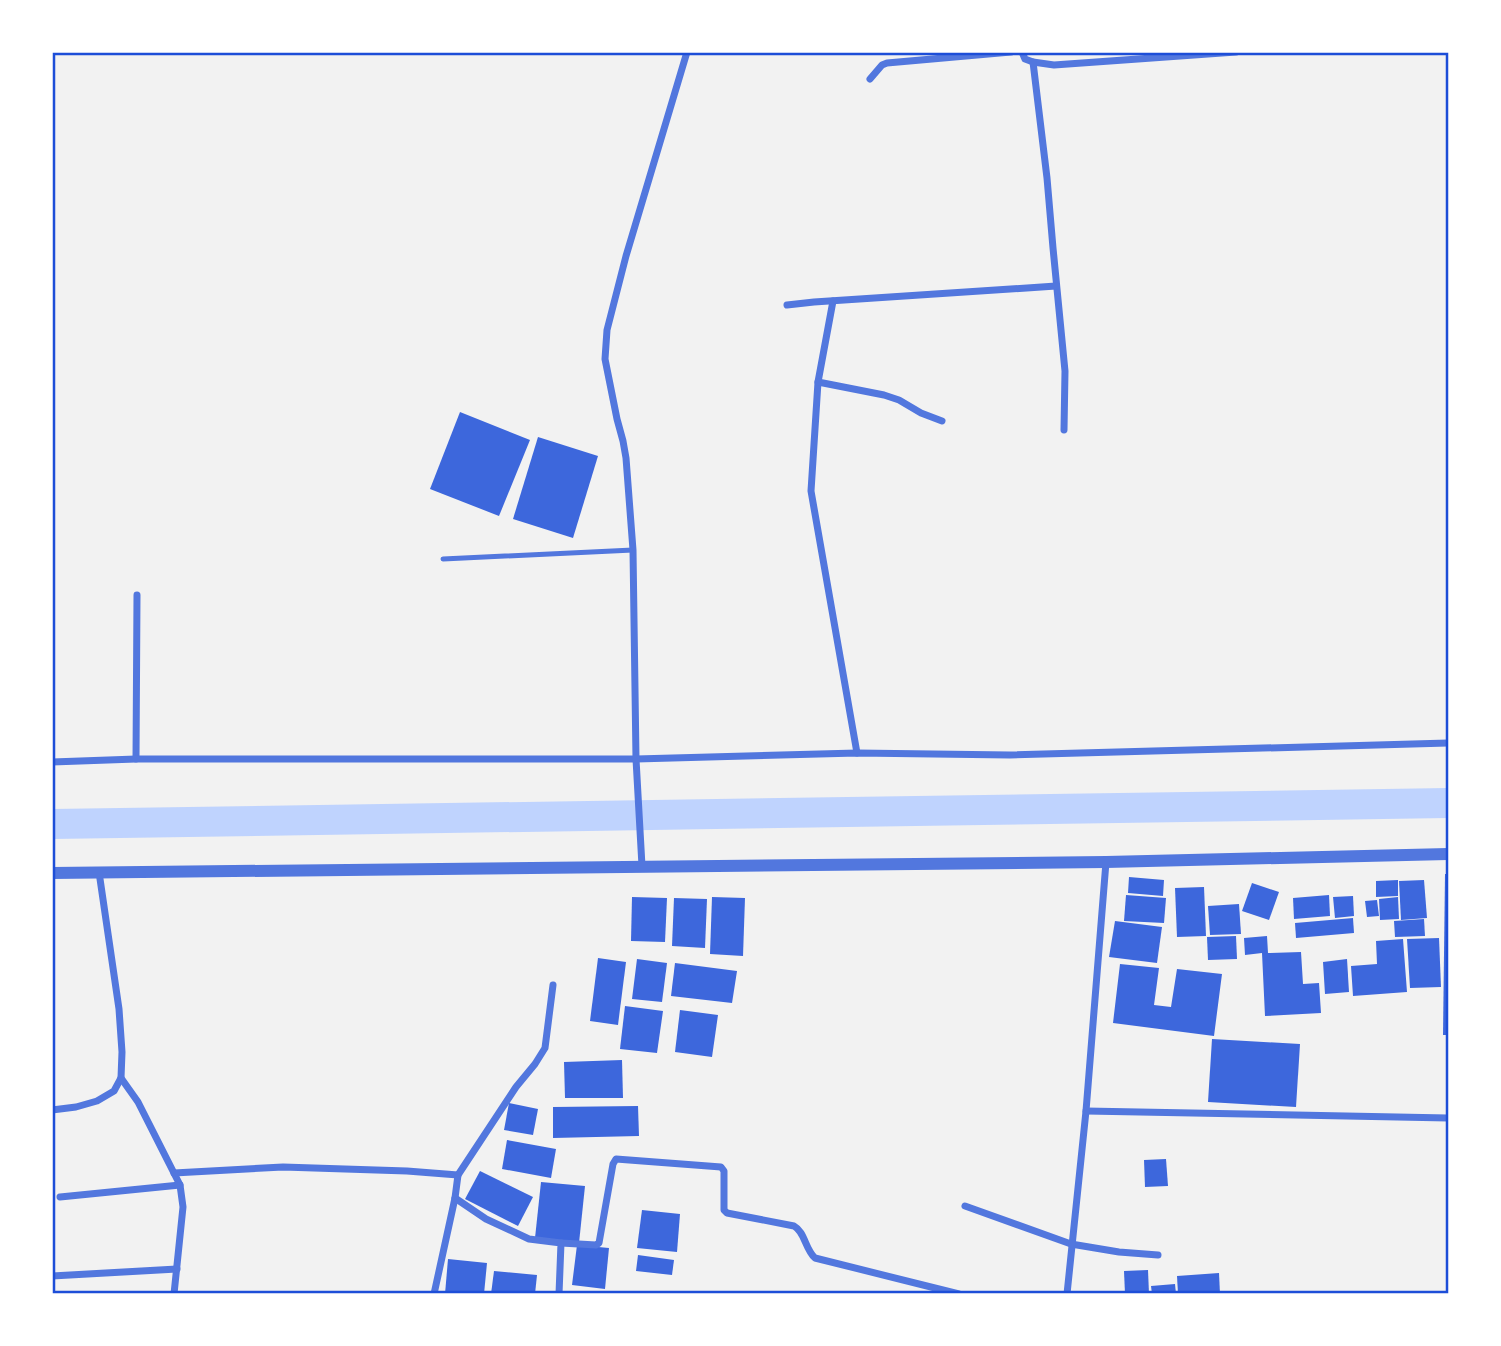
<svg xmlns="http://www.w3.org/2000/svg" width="1501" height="1346" viewBox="0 0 1501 1346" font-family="Merriweather,serif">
  <rect width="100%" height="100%" fill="#f2f2f2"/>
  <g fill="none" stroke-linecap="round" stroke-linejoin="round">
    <polyline stroke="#bfd3fe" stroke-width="30" points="52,824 1448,803"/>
  </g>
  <g fill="#3d67dc">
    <polygon points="460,412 530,440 499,516 430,489"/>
    <polygon points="538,437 598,456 573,538 513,519"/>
    <polygon points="1445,874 1448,874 1448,1035 1443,1035"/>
    <polygon points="1129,877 1164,880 1163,896 1128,893"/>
    <polygon points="1398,880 1398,896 1376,897 1376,881"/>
    <polygon points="1424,880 1427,918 1401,920 1399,881"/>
    <polygon points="1252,883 1279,892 1269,920 1242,911"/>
    <polygon points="1204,887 1206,936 1177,937 1175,888"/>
    <polygon points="1126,895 1166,898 1164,923 1124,921"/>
    <polygon points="1329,895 1330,916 1294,919 1293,898"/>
    <polygon points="1353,896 1354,916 1335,918 1333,897"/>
    <polygon points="632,897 667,898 665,942 631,941"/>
    <polygon points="712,897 745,898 743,956 710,954"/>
    <polygon points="1398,897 1399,919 1380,920 1379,899"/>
    <polygon points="674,898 707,899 705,948 672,946"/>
    <polygon points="1377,900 1379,916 1367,917 1365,901"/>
    <polygon points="1239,904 1241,934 1210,935 1208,906"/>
    <polygon points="1353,918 1354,933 1296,938 1295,923"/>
    <polygon points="1424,919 1425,936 1395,937 1394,921"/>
    <polygon points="1115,921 1162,927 1157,963 1109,957"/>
    <polygon points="1236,936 1237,959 1208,960 1207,937"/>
    <polygon points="1267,936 1268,953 1301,952 1303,984 1319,983 1321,1013 1265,1016 1262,953 1245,955 1244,938"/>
    <polygon points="1439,938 1441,987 1410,988 1407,939"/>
    <polygon points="1403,939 1407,992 1353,996 1351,966 1377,964 1376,941"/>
    <polygon points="598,958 626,962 618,1025 590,1021"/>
    <polygon points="637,959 667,963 662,1002 632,999"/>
    <polygon points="1347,959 1349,992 1325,994 1323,962"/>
    <polygon points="675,963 737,971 732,1003 671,996"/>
    <polygon points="1120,964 1159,968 1154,1005 1171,1007 1177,969 1222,974 1214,1036 1113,1023"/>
    <polygon points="625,1006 663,1011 657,1053 620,1049"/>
    <polygon points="680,1010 718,1015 712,1057 675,1052"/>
    <polygon points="1212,1039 1300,1044 1296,1107 1208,1102"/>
    <polygon points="622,1060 623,1098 565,1098 564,1062"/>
    <polygon points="509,1103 538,1109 533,1135 504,1130"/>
    <polygon points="638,1106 639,1136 553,1138 553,1107"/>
    <polygon points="507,1140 556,1149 551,1178 502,1169"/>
    <polygon points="1166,1159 1168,1186 1145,1187 1144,1160"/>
    <polygon points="480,1171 533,1197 518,1226 465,1199"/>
    <polygon points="541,1182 585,1186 579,1243 535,1238"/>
    <polygon points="642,1210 680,1214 677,1252 637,1248"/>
    <polygon points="577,1245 609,1248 605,1289 572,1285"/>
    <polygon points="638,1255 674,1260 672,1275 636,1271"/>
    <polygon points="448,1259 487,1263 484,1294 445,1294"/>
    <polygon points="1148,1270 1149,1294 1125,1294 1124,1271"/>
    <polygon points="494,1271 537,1275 535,1294 491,1294"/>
    <polygon points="1219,1273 1220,1294 1178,1294 1177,1276"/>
    <polygon points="1175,1284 1176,1294 1152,1294 1151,1286"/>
  </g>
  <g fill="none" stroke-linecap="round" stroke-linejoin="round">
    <polyline stroke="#5277de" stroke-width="5" points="443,559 633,550"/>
    <g stroke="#5277de" stroke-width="7">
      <polyline points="1022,52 1025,59 1033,62 1054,65 1236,52"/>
      <polyline points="1033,62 1047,178 1053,248 1065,371 1064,430"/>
      <polyline points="870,79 882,65 887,63 1011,52"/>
      <polyline points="833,301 818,382 811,491 857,753"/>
      <polyline points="787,305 814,302 1056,286"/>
      <polyline points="818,382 884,395 899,400 921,413 942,421"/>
      <polyline points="136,759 137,595"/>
      <polyline points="52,762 136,759 636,759 857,753 1010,755 1448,743"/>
      <polyline points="642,866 636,759 633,550 626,458 623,441 617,419 605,359 607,330 626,256 687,52"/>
      <polyline points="121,1078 138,1102 180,1185 183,1207 174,1294"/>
      <polyline points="52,1110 76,1107 97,1101 114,1091 121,1078 122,1052 119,1009 99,872"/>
      <polyline points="1086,1111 1448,1118"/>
      <polyline points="174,1173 283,1167 407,1171 458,1175"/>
      <polyline points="60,1197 180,1185"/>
      <polyline points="455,1198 486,1219 529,1239 561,1243 559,1294"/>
      <polyline points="965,1206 1071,1244 1119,1252 1158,1255"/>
      <path d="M561,1243L596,1245L599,1243L613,1164L616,1159L721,1167L724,1171V1210L727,1213L794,1226C805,1232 805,1249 815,1258L959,1294"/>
      <polyline points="52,1276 177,1269"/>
      <polyline points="434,1294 455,1198 458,1175 516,1087 535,1064 545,1048 553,985"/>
      <polyline points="1067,1294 1086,1111 1106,862"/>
    </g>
    <polyline stroke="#5277de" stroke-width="12" points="52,873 1106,862 1448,854"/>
  </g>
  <rect width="1501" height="1346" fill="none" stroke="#ffffff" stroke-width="108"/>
  <rect x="54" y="54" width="1393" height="1238" fill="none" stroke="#1d4ed8" stroke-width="2.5"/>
</svg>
